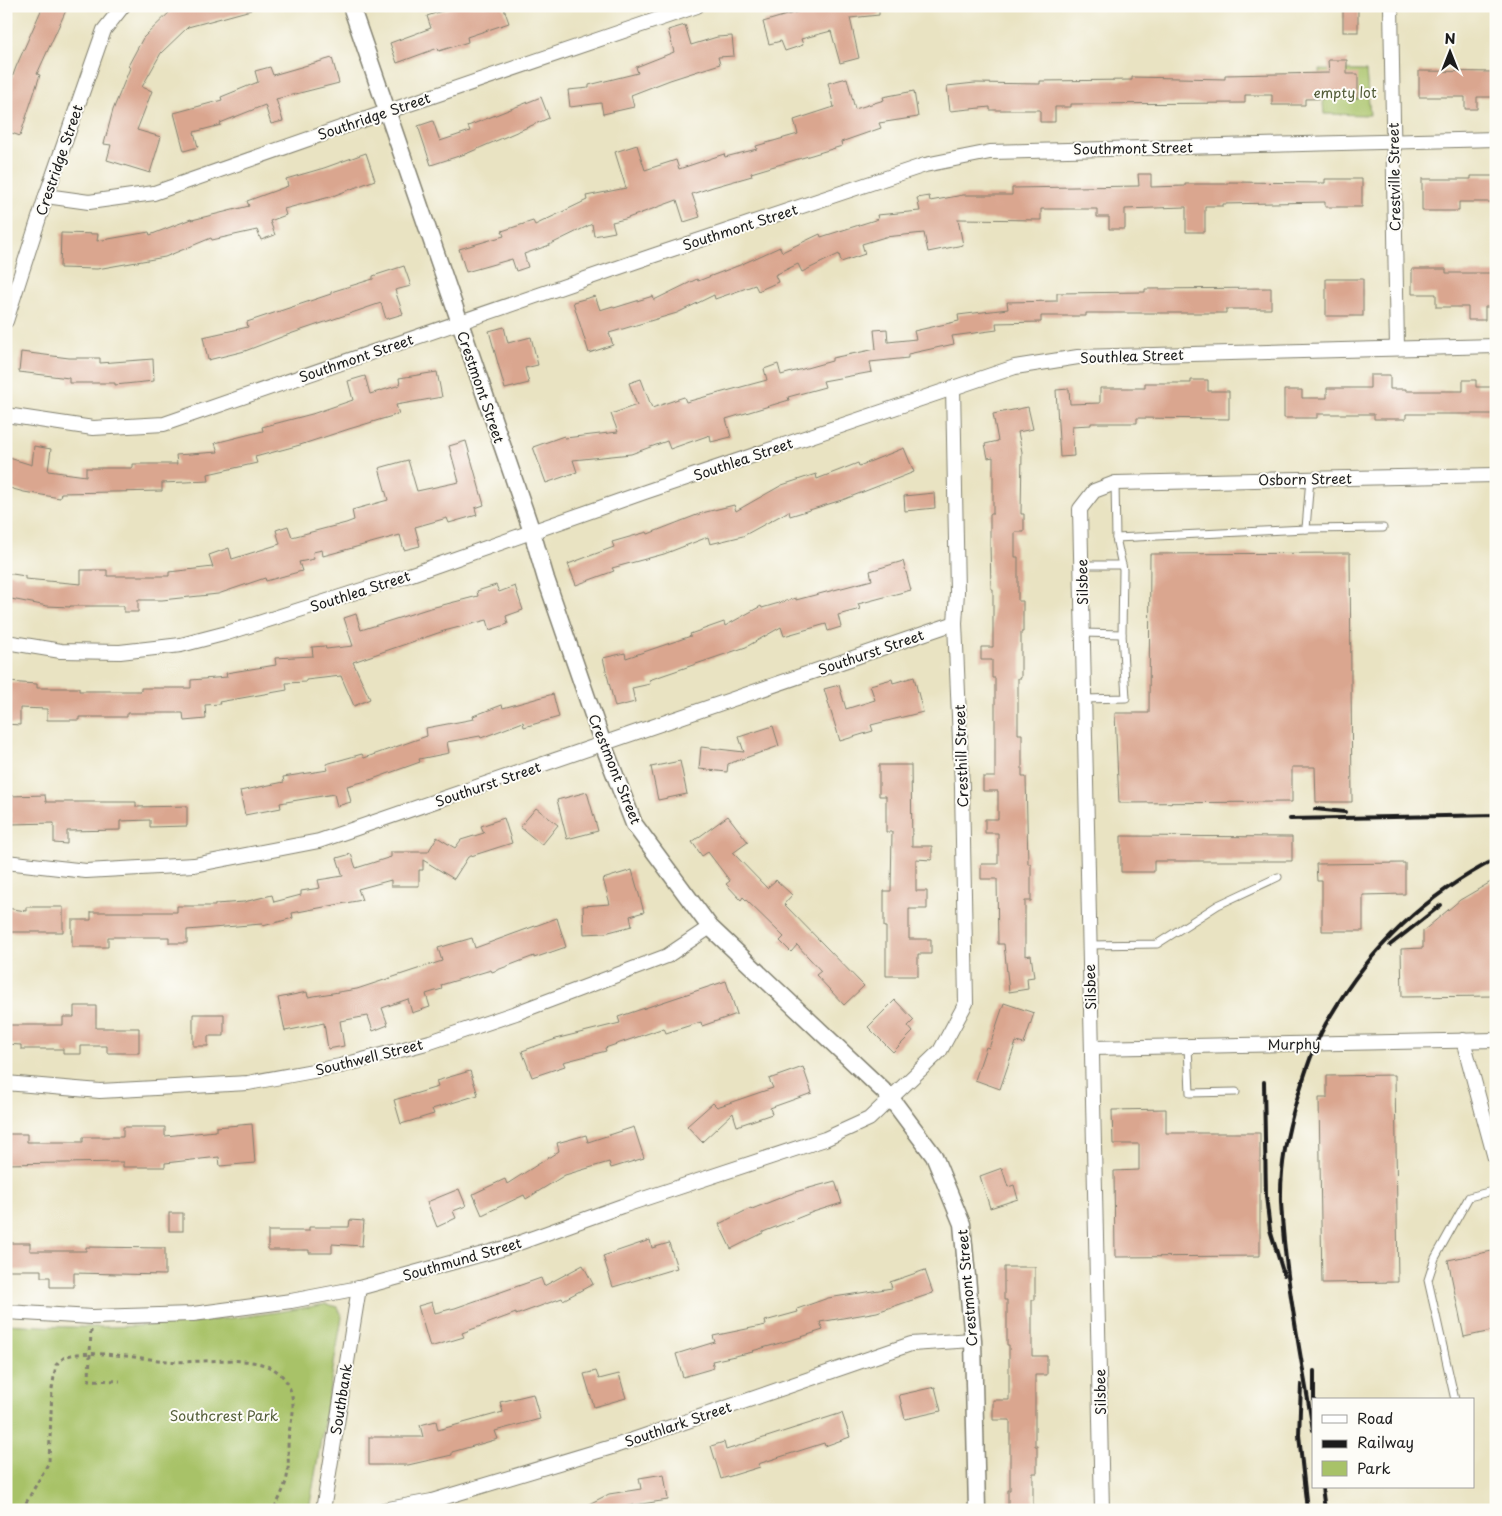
<svg xmlns="http://www.w3.org/2000/svg" width="1502" height="1516" viewBox="0 0 1502 1516" font-family="'Playpen Sans',sans-serif">
  <rect width="100%" height="100%" fill="#fdfcf7"/>
  <filter id="ink" filterUnits="userSpaceOnUse"><feTurbulence type="fractalNoise" baseFrequency=".02" numOctaves="2"/><feDisplacementMap in="SourceGraphic" scale="10" xChannelSelector="R" yChannelSelector="G"/><feConvolveMatrix kernelMatrix="1 2 1 2 8 2 1 2 1" color-interpolation-filters="sRGB"/></filter>
  <filter id="wash" filterUnits="userSpaceOnUse"><feTurbulence type="fractalNoise" baseFrequency=".0096" numOctaves="4" result="noise"/><feDisplacementMap in="SourceGraphic" scale="20" xChannelSelector="R" yChannelSelector="G"/><feGaussianBlur stdDeviation="1.12" result="paint"/><feColorMatrix in="noise" values="0 0 0 0 0 0 0 0 0 0 0 0 0 0 0 0 0 1.4 0 .05"/><feComposite in="paint" operator="in"/></filter>
  <g filter="url(#wash)">
    <rect width="100%" height="100%" fill="#e9e3c2"/>
    <g fill="#a8c268" stroke="#626f42">
      <polygon points="1320,70 1366,71 1370,115 1324,114"/>
      <path d="M326,1304L338,1307L342,1317L309,1510H6V1324C28,1325 50,1327 71,1327C157,1328 242,1319 326,1304Z"/>
    </g>
    <g id="blocks">
      <g fill="#daa68f">
        <polygon points="43,6 68,6 37,74 40,75 20,136 6,131 6,94 16,67"/>
        <polygon points="176,6 250,6 251,10 188,27 161,53 142,87 152,91 137,130 161,137 150,173 107,160 111,145 104,144 113,110 130,68 128,66 143,38"/>
        <polygon points="457,6 503,6 509,23 467,37 468,42 439,51 438,48 397,63 390,43 431,28 427,16"/>
        <polygon points="806,6 824,6 826,12 845,6 879,6 879,15 850,18 859,58 840,63 831,31 801,39 803,45 785,51 781,41 769,44 763,22 807,9"/>
        <rect x="1343" y="6" width="15" height="26"/>
        <polygon points="685,25 691,45 717,37 732,36 734,56 718,57 720,64 670,80 631,95 634,107 603,114 601,103 570,107 568,90 589,88 589,85 638,73 636,67 674,52 668,30"/>
        <polygon points="332,58 339,83 276,99 283,121 271,124 265,105 220,123 221,125 194,132 198,147 184,151 174,113 222,100 221,97 258,82 255,71 270,67 273,75"/>
        <polygon points="1328,60 1347,60 1347,74 1358,74 1358,98 1305,99 1305,105 1272,105 1272,95 1245,95 1245,103 1071,104 1071,107 1055,107 1055,122 1040,122 1040,110 990,110 990,107 950,111 947,86 975,83 1040,84 1040,81 1132,80 1132,77 1225,79 1225,75 1329,73"/>
        <polygon points="1419,71 1496,72 1496,97 1477,97 1477,109 1465,109 1465,97 1419,97"/>
        <polygon points="847,78 855,109 884,100 883,97 914,91 918,117 879,123 881,128 841,142 842,146 751,173 752,176 713,187 692,194 700,217 684,222 677,200 625,219 612,222 615,232 594,236 592,224 547,246 524,254 528,267 516,271 512,259 466,272 459,249 504,236 502,231 533,221 535,225 587,200 586,196 626,188 615,152 637,145 645,170 676,160 679,169 724,154 725,157 757,149 756,146 798,134 794,120 834,107 828,83"/>
        <polygon points="541,97 549,118 468,153 431,165 418,126 433,121 440,141 470,131 468,126"/>
        <polygon points="366,153 375,180 330,197 284,209 286,215 270,221 275,235 261,240 257,230 212,240 211,238 165,257 97,269 60,268 61,233 98,234 97,241 149,232 150,235 191,219 192,220 249,206 247,201 288,186 286,179 324,168"/>
        <polygon points="1138,174 1151,174 1151,187 1185,186 1185,184 1229,184 1229,182 1325,183 1325,179 1362,179 1362,207 1325,207 1325,202 1223,204 1223,206 1205,206 1205,232 1186,232 1186,207 1125,209 1125,229 1109,229 1109,217 1097,217 1097,209 1041,209 1041,220 958,219 963,245 928,252 924,233 885,237 862,244 865,254 841,262 839,254 802,272 798,264 775,275 778,282 758,291 755,285 715,299 714,295 677,313 609,333 613,345 589,353 573,302 595,296 600,310 613,306 614,308 653,296 654,300 697,279 698,281 740,265 780,247 782,252 820,234 821,237 878,219 877,215 920,211 917,198 929,196 930,201 963,195 1012,195 1012,188 1139,186"/>
        <polygon points="1471,176 1496,176 1496,202 1459,202 1459,211 1422,211 1422,179 1471,179"/>
        <polygon points="404,266 411,286 395,290 403,314 386,319 381,303 284,336 245,351 208,360 203,337 248,327 247,322 331,294 331,292 373,279 373,276"/>
        <polygon points="1412,269 1446,269 1446,273 1496,273 1496,307 1485,307 1485,320 1468,320 1468,307 1436,307 1436,294 1412,294"/>
        <rect x="1326" y="279" width="37" height="37"/>
        <polygon points="1271,288 1271,309 1226,309 1226,313 1086,313 1086,316 1041,316 1041,322 996,323 997,330 952,336 954,344 908,354 908,358 870,362 872,372 823,381 825,387 788,397 789,400 726,419 731,437 711,442 710,435 670,449 667,441 631,454 573,460 577,472 546,483 533,447 564,436 565,438 618,432 611,414 637,405 629,383 641,379 652,408 684,397 686,402 767,380 764,369 778,364 781,375 832,361 832,358 876,349 874,330 887,329 888,342 916,339 914,331 959,321 958,315 1008,309 1007,302 1057,301 1057,293 1145,292 1145,289"/>
        <polygon points="504,327 508,343 531,337 538,365 525,368 529,383 505,389 489,331"/>
        <polygon points="21,352 69,358 100,358 100,363 153,359 154,381 115,385 115,383 69,383 69,378 19,372"/>
        <polygon points="437,372 442,397 396,405 399,414 349,429 300,445 255,457 257,463 208,474 209,481 162,483 162,491 61,493 60,498 24,492 6,487 6,457 32,465 34,446 51,449 48,471 86,476 86,468 133,468 133,464 177,464 176,455 218,452 215,443 263,431 262,427 312,414 353,400 348,381 365,376 370,394 400,385 399,378"/>
        <polygon points="1370,375 1390,375 1390,389 1406,389 1406,391 1463,391 1463,380 1476,380 1476,387 1496,387 1496,414 1406,414 1406,419 1374,419 1374,414 1317,414 1317,418 1284,418 1284,390 1302,390 1302,398 1327,398 1327,388 1370,388"/>
        <polygon points="1191,380 1208,380 1208,391 1229,391 1229,419 1137,418 1137,423 1091,423 1091,425 1072,426 1074,456 1060,457 1056,390 1069,389 1070,404 1100,403 1100,388 1145,388 1145,383 1191,383"/>
        <polygon points="1028,407 1033,429 1018,432 1022,452 1021,514 1024,514 1024,532 1015,532 1015,557 1018,557 1018,601 1023,601 1023,632 1021,632 1021,678 1018,678 1018,734 1022,734 1022,777 1026,777 1028,864 1031,864 1031,901 1025,901 1025,956 1031,955 1034,977 1027,978 1028,989 1009,992 1004,944 998,944 997,879 981,879 981,864 998,864 998,833 985,833 985,819 998,819 998,791 983,791 983,777 995,777 995,678 992,678 992,660 981,660 981,647 993,647 993,589 991,589 990,544 990,514 993,514 993,457 988,458 985,444 998,441 993,414"/>
        <polygon points="466,441 484,505 475,508 477,515 449,523 447,518 415,527 420,546 404,550 400,535 323,556 322,550 313,552 314,559 299,562 302,571 266,581 265,578 218,594 162,600 138,600 138,612 124,612 124,606 70,606 70,607 47,606 6,598 6,573 25,576 25,579 81,584 81,570 107,570 107,576 169,576 169,572 213,567 209,555 229,548 232,559 280,544 276,530 288,526 292,537 346,523 354,520 352,510 388,500 379,468 408,460 417,491 459,482 449,446"/>
        <polygon points="904,448 914,472 845,499 790,516 789,511 743,536 710,544 708,537 664,554 612,568 614,571 576,585 568,564 614,547 612,542 647,532 648,534 702,513 734,505 736,511 782,485 816,474 817,479 858,463 859,466"/>
        <polygon points="934,493 935,508 905,511 904,496"/>
        <polygon points="1350,553 1352,802 1316,802 1315,767 1292,767 1292,802 1119,803 1115,713 1149,713 1150,554"/>
        <polygon points="903,561 911,590 858,604 860,609 838,615 841,627 828,631 826,624 784,636 781,627 746,647 649,680 650,684 632,688 635,702 615,707 603,658 625,653 626,658 691,636 690,634 724,622 725,626 761,606 762,608 796,598 796,600 872,580 870,571"/>
        <polygon points="496,585 499,592 515,586 523,610 506,616 508,624 490,630 487,620 444,631 353,662 370,699 354,706 341,676 306,680 306,682 286,683 287,690 219,702 220,704 205,705 206,719 184,721 183,713 127,713 127,717 79,717 79,720 47,720 47,709 20,708 20,725 6,724 6,682 37,684 37,688 79,688 79,691 141,691 141,688 191,688 191,680 227,677 226,673 276,665 275,658 313,656 312,647 325,646 326,649 353,646 344,618 356,614 361,630 427,609 478,596 477,591"/>
        <polygon points="914,677 923,712 871,725 873,731 840,741 824,689 839,685 846,709 875,700 870,685 892,679 893,683"/>
        <polygon points="553,694 559,717 524,727 523,722 481,738 480,736 447,742 449,753 419,759 420,762 370,780 347,786 351,802 337,806 334,794 280,803 281,808 245,815 240,791 284,782 283,777 328,770 326,764 362,754 364,758 427,736 426,728 474,719 473,716 502,705 503,708"/>
        <polygon points="773,726 779,746 728,764 727,772 699,769 701,747 744,752 739,737"/>
        <polygon points="680,761 687,794 658,800 651,767"/>
        <polygon points="879,765 911,765 912,846 932,846 932,860 916,859 916,891 927,891 927,909 909,909 909,939 931,939 931,954 918,954 918,976 886,976 886,927 884,927 884,891 891,891 892,832 886,832 886,796 879,796"/>
        <polygon points="587,792 598,831 567,839 557,800"/>
        <polygon points="45,795 46,802 136,802 136,807 187,806 187,826 150,827 150,820 120,821 120,830 67,831 67,844 54,843 54,823 11,824 10,796"/>
        <polygon points="536,808 558,825 542,845 520,827"/>
        <polygon points="728,816 748,842 733,853 767,888 776,880 792,895 784,904 864,986 844,1005 816,975 821,971 797,945 791,952 780,941 784,937 743,897 741,900 726,884 730,881 708,852 702,856 692,842"/>
        <polygon points="504,818 512,843 468,857 454,879 423,860 423,870 419,870 419,886 391,886 391,880 358,889 362,900 292,913 293,918 263,926 262,924 187,930 187,943 169,943 169,937 108,937 108,947 72,947 72,920 91,920 91,912 177,912 177,906 215,906 215,904 244,902 272,895 274,902 301,895 301,891 320,888 318,880 343,876 337,858 351,854 356,868 391,857 391,852 428,852 437,837 455,848 461,840 484,833 481,826"/>
        <polygon points="1121,836 1292,837 1292,861 1154,861 1154,872 1121,872"/>
        <polygon points="1405,863 1405,894 1363,895 1363,931 1322,931 1322,881 1317,881 1316,864"/>
        <polygon points="632,870 644,912 630,916 632,926 605,933 584,934 583,906 610,904 603,879"/>
        <polygon points="1496,879 1496,996 1402,997 1401,949 1423,948 1423,931 1460,900"/>
        <polygon points="26,907 63,907 63,932 6,932 6,908 26,911"/>
        <polygon points="557,918 566,947 534,958 534,956 492,972 491,970 441,985 442,989 426,994 430,1007 412,1013 408,999 382,1008 388,1025 373,1031 368,1016 340,1021 344,1046 328,1049 324,1023 285,1031 278,998 307,992 308,997 357,989 442,961 438,948 472,938 475,948"/>
        <polygon points="726,981 737,1014 702,1026 701,1022 666,1033 664,1028 605,1048 606,1051 563,1062 565,1066 532,1077 522,1051 559,1038 620,1023 618,1017"/>
        <polygon points="895,1000 914,1020 908,1026 913,1032 893,1052 868,1027"/>
        <polygon points="1004,1003 1034,1013 1024,1044 1016,1042 1000,1089 975,1080 986,1047 989,1048"/>
        <polygon points="74,1006 96,1006 96,1028 139,1028 139,1053 107,1053 107,1046 81,1046 81,1054 63,1054 63,1049 21,1049 21,1045 6,1044 6,1025 63,1025 63,1017 74,1017"/>
        <polygon points="193,1014 224,1014 224,1036 208,1036 208,1046 193,1046"/>
        <polygon points="803,1067 812,1093 770,1108 772,1114 737,1126 733,1113 702,1142 687,1126 713,1103 717,1107 773,1088 769,1079"/>
        <polygon points="470,1071 478,1095 432,1109 434,1114 401,1124 394,1100 438,1087 436,1081"/>
        <polygon points="1395,1075 1398,1282 1322,1283 1319,1098 1327,1098 1327,1076"/>
        <polygon points="1166,1109 1166,1133 1260,1133 1260,1256 1115,1257 1114,1171 1139,1170 1139,1144 1113,1144 1112,1110"/>
        <polygon points="252,1124 255,1163 220,1166 219,1157 165,1163 165,1167 123,1167 123,1162 6,1164 6,1134 27,1134 27,1142 83,1142 83,1137 123,1137 123,1127 165,1127 165,1136 216,1131 216,1127"/>
        <polygon points="634,1127 644,1158 611,1168 609,1162 565,1175 526,1199 524,1195 482,1215 473,1194 505,1179 507,1184 559,1151 557,1143 586,1135 588,1142"/>
        <polygon points="1002,1168 1008,1187 1014,1185 1018,1199 990,1208 980,1176"/>
        <polygon points="835,1181 842,1203 813,1212 763,1232 763,1233 731,1249 719,1224 751,1208 752,1209 795,1192"/>
        <polygon points="459,1189 466,1206 453,1211 456,1218 437,1227 427,1202"/>
        <rect x="169" y="1213" width="14" height="18"/>
        <polygon points="350,1220 364,1221 362,1246 332,1244 332,1253 309,1253 309,1250 268,1250 268,1231 309,1231 309,1227 349,1227"/>
        <polygon points="650,1240 652,1248 669,1243 677,1268 613,1287 603,1256"/>
        <polygon points="6,1243 30,1243 30,1251 86,1251 86,1247 165,1248 165,1275 74,1273 74,1287 50,1287 50,1277 41,1277 41,1270 6,1270"/>
        <polygon points="1492,1251 1496,1270 1496,1330 1464,1337 1448,1260"/>
        <polygon points="583,1265 593,1284 563,1300 562,1298 516,1315 516,1313 462,1333 464,1337 430,1347 418,1306 432,1302 435,1313 455,1308 541,1278 544,1286"/>
        <polygon points="1004,1267 1035,1267 1035,1300 1032,1300 1032,1356 1047,1356 1047,1375 1035,1375 1035,1446 1037,1446 1037,1473 1033,1473 1033,1510 1008,1510 1008,1490 1010,1490 1010,1420 993,1420 993,1400 1009,1400 1009,1345 1007,1345 1007,1300 1004,1300"/>
        <polygon points="925,1270 933,1293 877,1312 820,1322 823,1330 798,1338 752,1351 753,1352 712,1361 714,1368 683,1377 676,1354 715,1342 713,1336 766,1325 765,1321 798,1312 797,1309 828,1298 892,1288 890,1282"/>
        <polygon points="596,1371 599,1379 619,1374 626,1398 594,1407 584,1374"/>
        <polygon points="935,1387 941,1411 905,1419 899,1395"/>
        <polygon points="533,1394 540,1419 495,1431 498,1439 452,1452 452,1455 408,1465 369,1465 369,1437 423,1437 420,1425 436,1421 438,1430 503,1412 500,1402"/>
        <polygon points="842,1413 850,1437 825,1446 824,1443 758,1464 760,1467 721,1479 711,1446 724,1442 726,1450"/>
        <polygon points="664,1474 668,1500 628,1506 621,1510 577,1510 609,1494 641,1489 639,1478"/>
      </g>
    </g>
  </g>
  <g filter="url(#ink)">
    <use href="#blocks" fill-opacity="0" stroke="#82806f" stroke-width="1"/>
    <g fill="none" stroke-linecap="round" stroke-linejoin="round">
      <g stroke="#82806f" stroke-width="9">
        <g id="service">
          <polyline points="1306,529 1310,478"/>
          <polyline points="1116,538 1306,529 1383,528"/>
          <polyline points="1081,565 1122,565"/>
          <polyline points="1083,633 1122,634"/>
          <polyline points="1084,699 1126,698 1122,634 1123,570 1116,538 1115,483"/>
          <polyline points="1089,945 1157,944 1218,905 1278,877"/>
          <polyline points="1188,1046 1190,1093 1236,1092"/>
          <polyline points="1455,1400 1428,1280 1435,1258 1469,1197 1496,1190"/>
        </g>
      </g>
      <g stroke="#82806f" stroke-width="16">
        <g id="minor">
          <polyline points="1391,6 1397,348"/>
          <polyline points="46,196 89,202 154,193 386,112 697,6"/>
          <polyline points="6,321 46,196 104,30 123,6"/>
          <polyline points="6,415 93,428 164,424 652,256 925,165 990,152 1496,139"/>
          <polyline points="6,642 61,651 120,652 181,645 227,633 409,575 645,492 1015,367 1078,357 1496,346"/>
          <polyline points="6,862 86,871 194,865 319,841 955,623"/>
          <polyline points="1463,1040 1496,1162"/>
          <polyline points="1092,1048 1496,1040"/>
          <polyline points="6,1083 100,1091 248,1083 340,1066 430,1042 516,1013 667,956 710,927"/>
          <polyline points="6,1312 92,1317 193,1314 291,1301 359,1288 505,1248 622,1206 825,1139 869,1119 940,1051 966,1003 962,787 955,623 957,592 953,387"/>
          <polyline points="323,1510 359,1288"/>
          <polyline points="383,1510 432,1501 615,1446 911,1344 973,1340"/>
          <polyline points="1102,1510 1080,509 1094,491 1115,483 1496,475"/>
        </g>
      </g>
      <g stroke="#82806f" stroke-width="19">
        <polyline id="tertiary" points="351,6 532,532 546,579 603,744 634,824 710,927 890,1097 934,1156 962,1224 973,1340 977,1510"/>
      </g>
      <g stroke="#82806f" stroke-width="3" stroke-dasharray="4 4" stroke-linecap="butt">
        <polyline points="91,1330 89,1380 120,1381"/>
        <path d="M22,1510L49,1462L52,1389L56,1365C59,1362 62,1359 65,1357C84,1348 144,1359 167,1361C207,1366 291,1341 293,1406C294,1415 290,1424 289,1433C287,1445 289,1458 288,1470C287,1484 280,1497 274,1510"/>
      </g>
      <use href="#service" stroke="#fff" stroke-width="7"/>
      <use href="#minor" stroke="#fff" stroke-width="14"/>
      <use href="#tertiary" stroke="#fff" stroke-width="16"/>
      <g stroke="#1c1c1c" stroke-width="4">
        <polyline points="1315,809 1345,812"/>
        <polyline points="1290,819 1496,815"/>
        <polyline points="1390,945 1441,905"/>
        <polyline points="1264,1082 1266,1196 1270,1230 1284,1275"/>
        <polyline points="1301,1385 1299,1435 1307,1510"/>
        <polyline points="1314,1400 1314,1371"/>
        <path d="M1313,1430C1301,1355 1285,1279 1281,1202C1280,1167 1287,1132 1297,1099C1306,1070 1315,1040 1331,1015C1371,947 1426,895 1496,859"/>
        <polyline points="1322,1487 1325,1510"/>
      </g>
    </g>
  </g>
  <g text-anchor="middle" dominant-baseline="central" stroke-width="4" stroke-linejoin="round" paint-order="stroke">
    <g font-size="14" fill="#545e3a" stroke="#fdfcf7">
      <text x="1345" y="92">empty lot</text>
      <text x="224" y="1415">Southcrest Park</text>
    </g>
    <g font-size="14" fill="#1c1c1c" stroke="#fdfcf7">
      <text transform="translate(374 116) rotate(-19)">Southridge Street</text>
      <text transform="translate(1133 148) rotate(-1)">Southmont Street</text>
      <text transform="translate(59 160) rotate(-71)">Crestridge Street</text>
      <text transform="translate(1394 177) rotate(-91)">Crestville Street</text>
      <text transform="translate(740 227) rotate(-18)">Southmont Street</text>
      <text transform="translate(1132 356) rotate(-2)">Southlea Street</text>
      <text transform="translate(356 358) rotate(-19)">Southmont Street</text>
      <text transform="translate(481 387) rotate(71)">Crestmont Street</text>
      <text transform="translate(743 459) rotate(-19)">Southlea Street</text>
      <text transform="translate(1305 479) rotate(-1)">Osborn Street</text>
      <text transform="translate(1082 582) rotate(-91)">Silsbee</text>
      <text transform="translate(360 591) rotate(-18)">Southlea Street</text>
      <text transform="translate(871 652) rotate(-19)">Southurst Street</text>
      <text transform="translate(961 756) rotate(-92)">Cresthill Street</text>
      <text transform="translate(615 769) rotate(68)">Crestmont Street</text>
      <text transform="translate(488 784) rotate(-19)">Southurst Street</text>
      <text transform="translate(1090 987) rotate(-92)">Silsbee</text>
      <text transform="translate(1294 1044) rotate(-1)">Murphy</text>
      <text transform="translate(369 1057) rotate(-14)">Southwell Street</text>
      <text transform="translate(462 1259) rotate(-16)">Southmund Street</text>
      <text transform="translate(967 1288) rotate(-95)">Crestmont Street</text>
      <text transform="translate(1100 1392) rotate(-91)">Silsbee</text>
      <text transform="translate(341 1399) rotate(-81)">Southbank</text>
      <text transform="translate(678 1424) rotate(-19)">Southlark Street</text>
    </g>
  </g>
  <rect width="1502" height="1516" fill="none" stroke="#fdfcf7" stroke-width="25"/>
  <rect x="1312" y="1398" width="162" height="90" fill="#fdfcf7" stroke="#a3a29f"/>
  <rect x="1322" y="1415" width="25" height="8" fill="#ffffff" stroke="#a3a29f"/>
  <text x="1357" y="1424" font-size="15" fill="#1c1c1c">Road</text>
  <rect x="1322" y="1440" width="25" height="8" fill="#1c1c1c" stroke="#a3a29f"/>
  <text x="1357" y="1448" font-size="15" fill="#1c1c1c">Railway</text>
  <rect x="1322" y="1461" width="25" height="15" fill="#a8c268" stroke="#a3a29f"/>
  <text x="1357" y="1474" font-size="15" fill="#1c1c1c">Park</text>
  <g transform="translate(1450 52)" stroke="#fdfcf7" stroke-width="4" paint-order="stroke">
  <path d="M0-4L9 19L0 12L-9 19Z" fill="#1c1c1c"/>
  <text y="-8" font-size="14" font-weight="bold" text-anchor="middle" fill="#1c1c1c">N</text>
  </g>
</svg>
